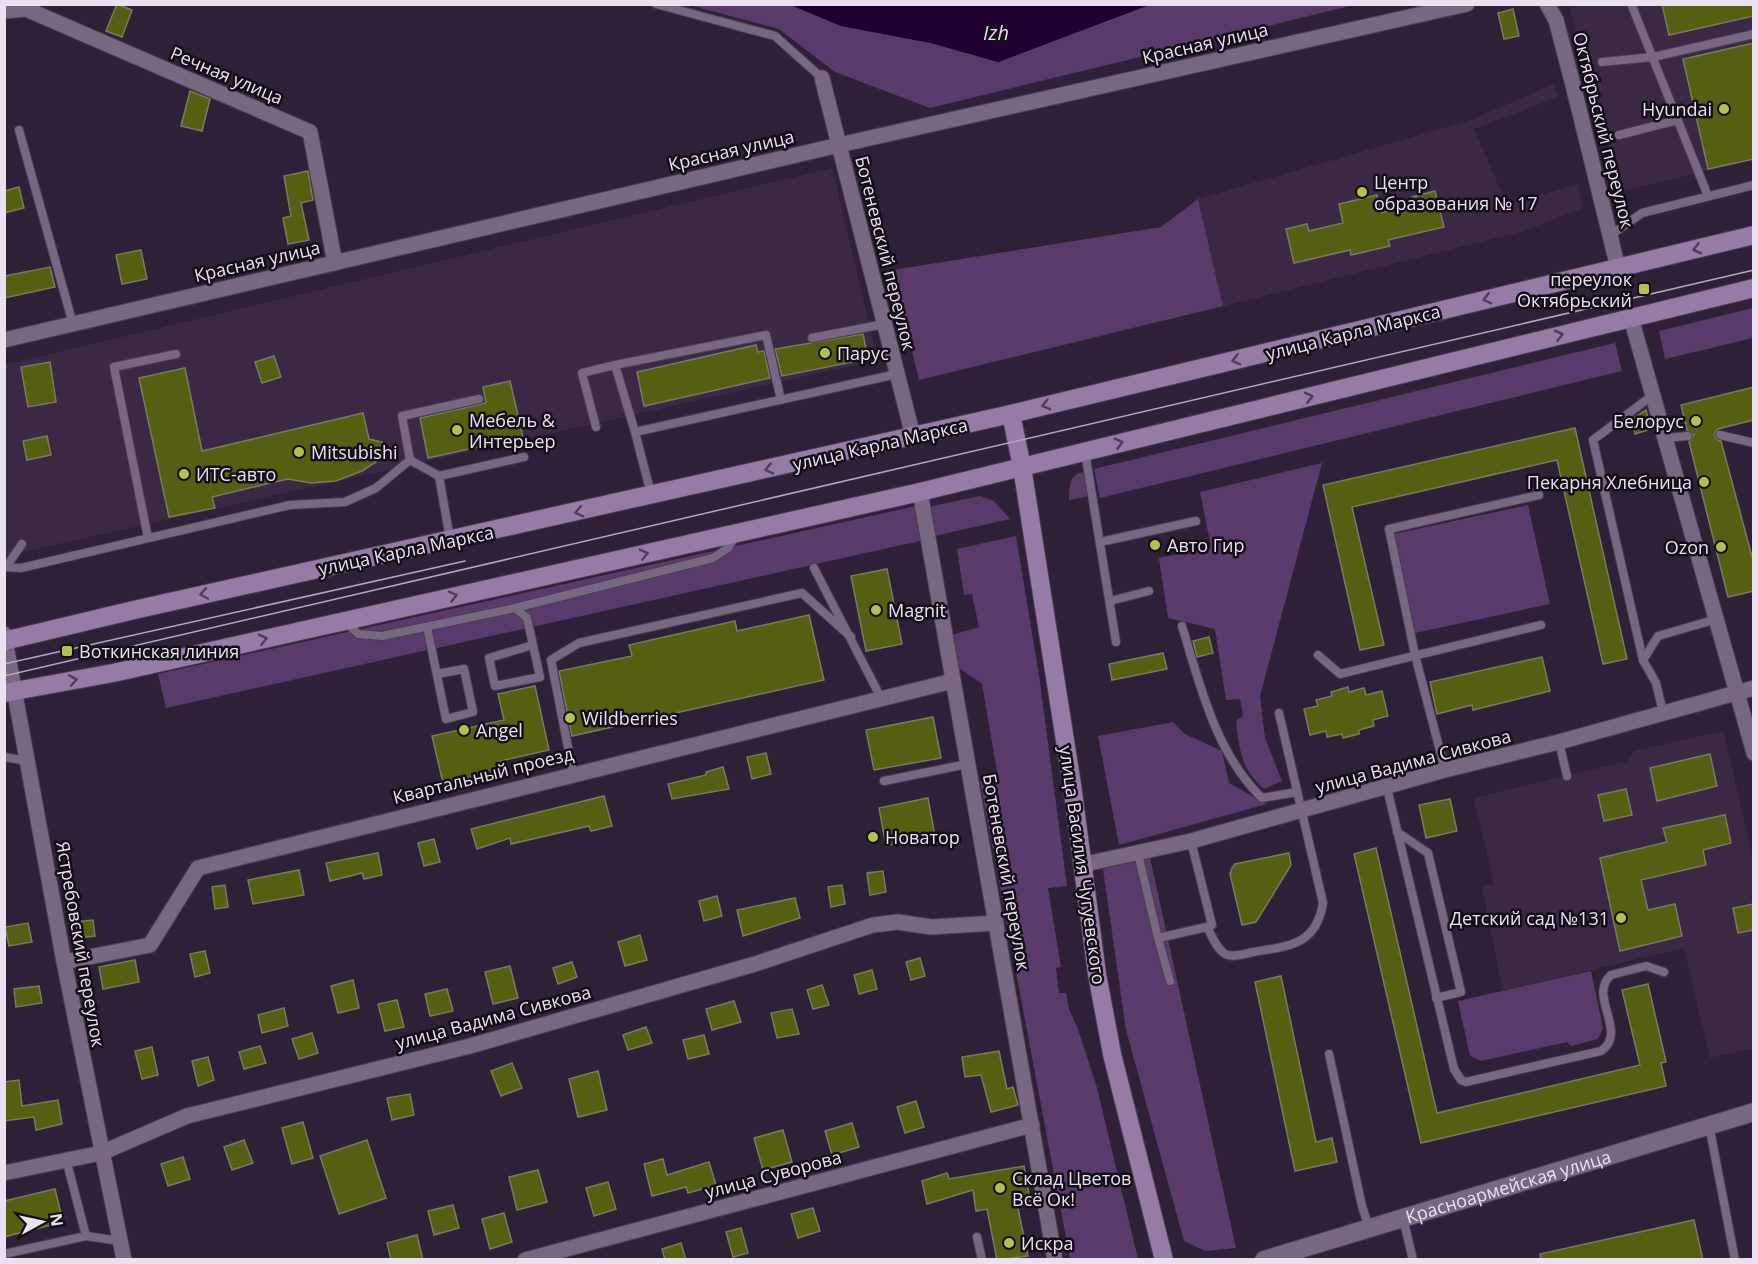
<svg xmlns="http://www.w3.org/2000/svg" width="1758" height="1264" viewBox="0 0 1758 1264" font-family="'Open Sans',sans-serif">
  <rect width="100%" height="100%" fill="#2e2037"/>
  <g fill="#3a2845">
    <polygon points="1569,5 1753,5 1753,160 1622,191"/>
    <polygon points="1554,84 1558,97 1474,129 1507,205 1578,184 1583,208 1523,231 1223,306 1198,199 1471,120"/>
    <polygon points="832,168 878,360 5,556 4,365"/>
    <polygon points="1723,731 1753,858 1753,1048 1710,1058 1684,948 1503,991 1482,887 1494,884 1474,798 1627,761 1634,751"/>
  </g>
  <g fill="#5a3a6b">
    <polygon points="689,5 791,5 841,26 931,43 998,62 1149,5 1354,5 930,108 835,72 779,29"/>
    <polygon points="1198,199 1223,306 919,380 893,270 1161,227"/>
    <polygon points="1753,308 1753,338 1665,359 1659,331"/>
    <polygon points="1615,343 1622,371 1100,498 1094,469"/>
    <path d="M1322,463L1260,696L1265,738L1282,781L1264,789C1241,770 1239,748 1236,721L1243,716L1240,699L1226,700L1215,629L1168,618L1159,558L1211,547L1200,492Z"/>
    <path d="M1084,472L1089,496L1069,500C1069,487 1069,474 1084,472Z"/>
    <polygon points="980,496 994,501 1010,519 934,536 928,507"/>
    <polygon points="1528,505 1550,604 1415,633 1394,534"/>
    <polygon points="916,506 924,540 166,708 158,674"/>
    <polygon points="1016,536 1039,675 1067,886 1048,888 1061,967 1056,968 1059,993 1066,993 1069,1009 1078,1029 1097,1088 1138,1259 1070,1259 980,781 998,777 982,684 959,668 952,635 979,627 972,594 964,595 957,549"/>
    <polygon points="1173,722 1185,734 1222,751 1229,783 1267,804 1119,845 1098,736"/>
    <polygon points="1150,858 1236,1248 1205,1251 1184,1241 1126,1030 1103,869"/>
    <polygon points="1591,971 1603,1028 1598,1039 1571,1046 1567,1042 1481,1061 1470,1056 1458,1001"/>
  </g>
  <polygon fill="#1f002e" points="791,5 1149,5 998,62 931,43 841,26"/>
  <g fill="#565e11" stroke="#777c5e" stroke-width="1.5">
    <polygon points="117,4 132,10 122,37 106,31"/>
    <polygon points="1662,4 1754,4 1754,16 1669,35"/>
    <polygon points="1513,9 1519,36 1504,39 1498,13"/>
    <polygon points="1754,43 1754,159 1708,169 1683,59"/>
    <polygon points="190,91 210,99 202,131 181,126"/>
    <polygon points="308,171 313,200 301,203 309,240 288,244 283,218 291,216 284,176"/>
    <polygon points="19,187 24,208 4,213 4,191"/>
    <polygon points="1435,191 1444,227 1388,240 1390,246 1351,255 1350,250 1294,263 1286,229 1307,224 1309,231 1343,223 1339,204 1377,195 1381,213 1414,205 1412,197"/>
    <polygon points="141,250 147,279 122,284 116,255"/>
    <polygon points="50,267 55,287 4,298 4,276"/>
    <polygon points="863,334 868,359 782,376 775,349"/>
    <polygon points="756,345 758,352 764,351 770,378 644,406 637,372"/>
    <polygon points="274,356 281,377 262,383 255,362"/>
    <polygon points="50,362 56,402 28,407 21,367"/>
    <polygon points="185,368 202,451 363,413 369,439 382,442 385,456 362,471 336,481 311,483 288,479 212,497 215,508 169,517 139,378"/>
    <polygon points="510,381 523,437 428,458 420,418 486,403 483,387"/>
    <polygon points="1754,387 1754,420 1718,429 1714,434 1716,439 1721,441 1754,564 1754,591 1728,597 1689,442 1694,435 1687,430 1681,405"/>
    <polygon points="1646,410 1651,429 1635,434 1632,419"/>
    <polygon points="1575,428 1627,659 1603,664 1557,460 1352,507 1384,645 1360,650 1323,485"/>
    <polygon points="47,436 51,455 27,460 23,441"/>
    <polygon points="887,569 902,644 866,651 851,576"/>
    <polygon points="809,615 824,680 572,736 559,671 632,656 629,645 735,621 737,631"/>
    <polygon points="1209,637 1213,653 1197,657 1193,641"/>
    <polygon points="1163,653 1167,669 1112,680 1109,664"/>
    <polygon points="1542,657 1550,691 1473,710 1472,705 1437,714 1430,682"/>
    <polygon points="535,686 549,750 500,761 502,770 443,783 432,736 504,720 498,694"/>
    <polygon points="1348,687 1349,692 1364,688 1366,695 1382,691 1388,716 1373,720 1374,726 1359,730 1359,734 1343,738 1342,734 1327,737 1326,731 1310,735 1304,709 1318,706 1316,700 1332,696 1331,692"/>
    <polygon points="933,717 941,758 874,770 866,730"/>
    <polygon points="766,753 771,774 752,779 747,757"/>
    <polygon points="1710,754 1717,786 1657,801 1650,768"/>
    <polygon points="723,767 729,789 672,799 668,784 706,775 706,772"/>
    <polygon points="1626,789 1632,815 1604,821 1598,795"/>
    <polygon points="604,796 612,826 591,831 589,826 511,844 510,838 477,849 471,829"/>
    <polygon points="928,798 935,836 886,846 879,808"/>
    <polygon points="1450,799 1457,831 1426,838 1419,805"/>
    <polygon points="1725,815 1731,843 1703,850 1706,865 1641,880 1648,910 1675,904 1682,936 1620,951 1600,858 1667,842 1663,828"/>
    <polygon points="434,839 440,862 424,866 418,843"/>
    <polygon points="1376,848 1437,1113 1640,1065 1622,990 1648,984 1666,1062 1661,1063 1666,1086 1421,1143 1354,854"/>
    <polygon points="378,853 382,875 364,879 362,873 330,881 326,863"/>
    <polygon points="1289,853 1291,865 1256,922 1242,925 1230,874 1232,868 1235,864"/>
    <polygon points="299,870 304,895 253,904 248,880"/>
    <polygon points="883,871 886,892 870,895 867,873"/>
    <polygon points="225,885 228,907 215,909 212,887"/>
    <polygon points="842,885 845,904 831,907 828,887"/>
    <polygon points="717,896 722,916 704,921 699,901"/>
    <polygon points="795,898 800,918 743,936 737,910"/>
    <polygon points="1754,904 1754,930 1738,933 1733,908"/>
    <polygon points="93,920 95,936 78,938 76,922"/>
    <polygon points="28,923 32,942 9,946 5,927"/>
    <polygon points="640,935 647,960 625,966 618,942"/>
    <polygon points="205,951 210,973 195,977 190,954"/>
    <polygon points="920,958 925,976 911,980 906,962"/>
    <polygon points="135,960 139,982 103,989 99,967"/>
    <polygon points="572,962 577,977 558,984 553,968"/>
    <polygon points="510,966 518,998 493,1004 485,972"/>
    <polygon points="872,970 877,989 859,994 854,975"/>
    <polygon points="1281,976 1316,1142 1332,1138 1337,1162 1295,1171 1255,982"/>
    <polygon points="353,980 359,1008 338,1013 331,986"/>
    <polygon points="822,985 829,1005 813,1009 807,990"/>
    <polygon points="39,986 42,1003 16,1007 14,989"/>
    <polygon points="447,989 453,1011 430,1016 425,994"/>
    <polygon points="397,1000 404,1027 385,1031 378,1004"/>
    <polygon points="734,1001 741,1022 712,1030 706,1009"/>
    <polygon points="284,1008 288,1026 262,1033 258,1015"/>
    <polygon points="792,1009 799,1034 777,1038 771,1013"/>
    <polygon points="646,1027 652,1043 628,1050 623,1035"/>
    <polygon points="312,1033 318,1053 299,1059 292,1039"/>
    <polygon points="704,1035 709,1054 688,1059 683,1040"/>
    <polygon points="260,1046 266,1063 244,1069 239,1052"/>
    <polygon points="152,1047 158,1075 142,1079 135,1051"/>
    <polygon points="999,1051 1007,1089 1013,1087 1018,1105 991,1112 981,1075 965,1077 962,1057"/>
    <polygon points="208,1057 214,1080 198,1086 192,1061"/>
    <polygon points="512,1063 522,1088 501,1096 491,1071"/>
    <polygon points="598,1071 607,1110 578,1117 569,1079"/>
    <polygon points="19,1080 22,1106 58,1100 62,1124 36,1130 34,1117 4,1121 4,1082"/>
    <polygon points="410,1094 414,1115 392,1120 387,1098"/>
    <polygon points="916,1101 924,1127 905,1133 897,1107"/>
    <polygon points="303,1122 313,1158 292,1164 282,1128"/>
    <polygon points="852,1123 859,1147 832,1155 825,1131"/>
    <polygon points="783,1130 792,1162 763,1170 754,1138"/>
    <polygon points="244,1140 253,1163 232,1170 224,1147"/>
    <polygon points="367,1140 386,1198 339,1214 320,1156"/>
    <polygon points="183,1157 190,1179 168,1186 161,1164"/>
    <polygon points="663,1159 667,1175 709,1162 716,1185 688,1193 686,1187 652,1196 644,1164"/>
    <polygon points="1024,1166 1030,1201 1017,1204 1028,1256 997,1260 987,1209 976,1211 973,1190 927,1204 922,1181 947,1173 949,1179"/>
    <polygon points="538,1170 547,1202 517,1210 509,1177"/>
    <polygon points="608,1182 616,1209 594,1216 586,1188"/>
    <polygon points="55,1189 63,1222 4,1237 4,1201"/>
    <polygon points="453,1205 459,1228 434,1235 428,1211"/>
    <polygon points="813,1208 820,1231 798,1238 791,1214"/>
    <polygon points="504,1213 512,1242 490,1249 482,1219"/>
    <polygon points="1694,1220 1703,1260 1541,1260 1540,1254"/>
    <polygon points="741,1228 748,1253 733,1257 726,1232"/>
    <polygon points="417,1235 423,1260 391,1260 387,1243"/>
    <polygon points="681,1243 686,1260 665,1260 662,1249"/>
  </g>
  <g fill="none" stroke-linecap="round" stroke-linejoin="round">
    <g stroke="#493d51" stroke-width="10">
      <g id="lane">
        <polyline points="656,4 775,36 822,78"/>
        <polyline points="1632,6 1708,196"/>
        <polyline points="1602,62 1653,57 1754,34"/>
        <polyline points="19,130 73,324"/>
        <polyline points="1619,135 1678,120"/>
        <polyline points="1611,235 1642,213 1754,185"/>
        <polyline points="812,338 884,324"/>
        <polyline points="1653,395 1593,440 1643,660 1656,683 1663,712"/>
        <polyline points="781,400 766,335 615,365 635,432 897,374"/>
        <polyline points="596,427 582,373 615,365"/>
        <polyline points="635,432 651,494"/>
        <polyline points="1720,435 1754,443"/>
        <polyline points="1665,438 1688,436"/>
        <polyline points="1085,452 1116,642"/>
        <polyline points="410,460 402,416 479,399"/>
        <polyline points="439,476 524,457"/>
        <polyline points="148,538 114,367 176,354"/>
        <polyline points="1100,542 1196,521"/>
        <polyline points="4,567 21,568 290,505 345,502 376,488 410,460 439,476 450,539"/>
        <polyline points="6,567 22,544"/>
        <polyline points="814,568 881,698"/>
        <polyline points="1110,601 1149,591"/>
        <polyline points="515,608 713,558 728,548 735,537"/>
        <polyline points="346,622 358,634 382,636 515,608 527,618 540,677 495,686 489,658 533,645"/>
        <path d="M1182,626C1200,685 1216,754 1262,798L1297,792"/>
        <polyline points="427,627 446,719 473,712 464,669 437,674"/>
        <polyline points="1318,655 1340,674 1541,625"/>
        <polyline points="1643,660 1658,636 1717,619"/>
        <polyline points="1559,742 1567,776"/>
        <polyline points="4,757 27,761"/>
        <polyline points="1445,770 1415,655 1389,529 1539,495"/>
        <polyline points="573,773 551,660 579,643 802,593 851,637"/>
        <polyline points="884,781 967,764"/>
        <path d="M1387,788L1454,1069L1461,1080L1466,1082L1601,1051C1629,1032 1587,996 1611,975L1646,966L1664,972"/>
        <polyline points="1397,832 1428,853 1461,992 1436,998"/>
        <path d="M1191,841L1212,925L1207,927C1212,936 1216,948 1225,954C1233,958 1244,954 1253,952C1288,946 1316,946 1323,903L1279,713"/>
        <polyline points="1138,854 1158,938 1207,927"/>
        <polyline points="1158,938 1170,981"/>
        <polyline points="1329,1054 1362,1206 1369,1228"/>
        <polyline points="1709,1125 1735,1260"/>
        <polyline points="1403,1218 1413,1260"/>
        <polyline points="86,1236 120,1241"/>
        <polyline points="977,1237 982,1260"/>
        <polyline points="4,1254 86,1236 66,1159"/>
      </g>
    </g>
    <g stroke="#493d51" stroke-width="17">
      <g id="street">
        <polyline points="1547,4 1556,20 1573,85 1618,268"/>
        <polyline points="4,11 26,9 310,132 335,263"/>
        <polyline points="822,78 913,436"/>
        <polyline points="1631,318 1754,753"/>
        <polyline points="4,340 839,145 1467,4"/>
        <polyline points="920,492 1055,1260"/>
        <polyline points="4,634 64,962 124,1260"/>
        <polyline points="1081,865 1191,841 1445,770 1559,742 1754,688"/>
        <polyline points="64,962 150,945 198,868 953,681"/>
        <polyline points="4,1173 101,1153 187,1116 470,1046 755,964 873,925 898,922 931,927 996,923"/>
        <polyline points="525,1260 1032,1125"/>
      </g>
    </g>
    <g stroke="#493d51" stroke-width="20">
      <g id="secondary">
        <path id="s1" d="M1264,1260L1754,1112"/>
      </g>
    </g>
    <g stroke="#493d51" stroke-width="20">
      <g id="primary">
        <polyline points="1011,414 1022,467 1072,785 1097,974 1112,1054 1164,1260"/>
        <polyline points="4,641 134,610 1011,414 1754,235"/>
        <polyline points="4,693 113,673 920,492 1754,288"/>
      </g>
    </g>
    <use href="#lane" stroke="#776781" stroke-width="8"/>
    <use href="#street" stroke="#776781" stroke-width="15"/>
    <use href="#secondary" stroke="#776781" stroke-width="18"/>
    <use href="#primary" stroke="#977ba7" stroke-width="18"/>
    <g stroke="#b3a8ba" stroke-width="1.5">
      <polyline points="4,664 465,561"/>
      <polyline points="4,676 1754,270"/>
    </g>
  </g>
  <defs><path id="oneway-chevron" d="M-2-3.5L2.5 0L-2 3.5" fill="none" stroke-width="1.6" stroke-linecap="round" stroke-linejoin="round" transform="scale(1.5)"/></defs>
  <g stroke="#4e3e58">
    <use href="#oneway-chevron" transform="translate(1697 249) rotate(166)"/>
    <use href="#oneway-chevron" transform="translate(1487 299) rotate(166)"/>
    <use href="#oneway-chevron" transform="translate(1559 335) rotate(-14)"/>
    <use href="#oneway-chevron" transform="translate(1236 360) rotate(166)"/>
    <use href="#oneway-chevron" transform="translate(1309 397) rotate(-14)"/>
    <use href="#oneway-chevron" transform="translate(1046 405) rotate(166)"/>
    <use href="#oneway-chevron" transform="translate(1119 443) rotate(-14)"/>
    <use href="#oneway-chevron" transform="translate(769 469) rotate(167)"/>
    <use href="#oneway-chevron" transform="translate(579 512) rotate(167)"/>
    <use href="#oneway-chevron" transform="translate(644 554) rotate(-13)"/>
    <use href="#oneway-chevron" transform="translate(204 594) rotate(168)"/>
    <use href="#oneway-chevron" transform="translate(453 596) rotate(-13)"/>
    <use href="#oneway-chevron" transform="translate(263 639) rotate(-13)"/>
    <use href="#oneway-chevron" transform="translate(73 680) rotate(-10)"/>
  </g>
  <g fill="#b3c24b" stroke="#130d17" stroke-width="2">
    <circle cx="1724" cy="109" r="6"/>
    <circle cx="1362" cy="192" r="6"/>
    <rect x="1638" y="283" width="12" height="12" rx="3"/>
    <circle cx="825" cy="353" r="6"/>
    <circle cx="1696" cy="421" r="6"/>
    <circle cx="457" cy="430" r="6"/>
    <circle cx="299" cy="452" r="6"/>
    <circle cx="184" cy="474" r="6"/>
    <circle cx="1704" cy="482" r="6"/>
    <circle cx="1155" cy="545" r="6"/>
    <circle cx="1721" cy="547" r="6"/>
    <circle cx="876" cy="610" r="6"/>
    <rect x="61" y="645" width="12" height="12" rx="3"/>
    <circle cx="570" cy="718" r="6"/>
    <circle cx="464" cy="730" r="6"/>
    <circle cx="873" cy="837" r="6"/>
    <circle cx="1621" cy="918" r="6"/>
    <circle cx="1000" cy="1188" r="6"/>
    <circle cx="1009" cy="1243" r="6"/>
  </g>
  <g text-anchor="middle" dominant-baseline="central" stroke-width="5" stroke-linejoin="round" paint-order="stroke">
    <g font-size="18" fill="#ebe1f1" stroke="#130d17">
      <text transform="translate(1205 43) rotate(-13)">Красная улица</text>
      <text transform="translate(227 75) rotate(23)">Речная улица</text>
      <text transform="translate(1604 130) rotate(76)">Октябрьский переулок</text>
      <text transform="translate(731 150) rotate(-13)">Красная улица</text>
      <text transform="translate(886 253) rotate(76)">Ботеневский переулок</text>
      <text transform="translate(257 261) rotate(-13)">Красная улица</text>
      <text transform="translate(1353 332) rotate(-14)">улица Карла Маркса</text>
      <text transform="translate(880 444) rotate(-13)">улица Карла Маркса</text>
      <text transform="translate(406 550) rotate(-12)">улица Карла Маркса</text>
      <text transform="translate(1413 761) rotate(-15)">улица Вадима Сивкова</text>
      <text transform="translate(483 775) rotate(-14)">Квартальный проезд</text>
      <text transform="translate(1083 865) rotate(82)">улица Василия Чугуевского</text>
      <text transform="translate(1007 872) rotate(80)">Ботеневский переулок</text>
      <text transform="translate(81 944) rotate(80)">Ястребовский переулок</text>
      <text transform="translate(493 1017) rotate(-15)">улица Вадима Сивкова</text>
      <text transform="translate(773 1174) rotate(-15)">улица Суворова</text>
      <text stroke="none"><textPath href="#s1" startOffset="255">Красноармейская улица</textPath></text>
    </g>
    <g font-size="18" fill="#ebe1f1" stroke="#130d17" text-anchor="start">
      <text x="1712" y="109" text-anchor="end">Hyundai</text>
      <text x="1374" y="182">Центр<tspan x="1374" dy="21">образования № 17</tspan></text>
      <text x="1632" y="279" text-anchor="end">переулок<tspan x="1632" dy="21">Октябрьский</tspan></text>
      <text x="837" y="353">Парус</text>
      <text x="469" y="420">Мебель &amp;<tspan x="469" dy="21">Интерьер</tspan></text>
      <text x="1684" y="421" text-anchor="end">Белорус</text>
      <text x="311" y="452">Mitsubishi</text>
      <text x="196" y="474">ИТС-авто</text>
      <text x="1692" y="482" text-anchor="end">Пекарня Хлебница</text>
      <text x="1167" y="545">Авто Гир</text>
      <text x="1709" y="547" text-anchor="end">Ozon</text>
      <text x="888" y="610">Magnit</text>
      <text x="79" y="651">Воткинская линия</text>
      <text x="582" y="718">Wildberries</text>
      <text x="476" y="730">Angel</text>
      <text x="885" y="837">Новатор</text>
      <text x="1609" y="918" text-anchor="end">Детский сад №131</text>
      <text x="1012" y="1178">Склад Цветов<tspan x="1012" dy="21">Всё Ок!</tspan></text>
      <text x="1021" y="1243">Искра</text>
    </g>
    <g font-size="20" font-style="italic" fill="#efd5fe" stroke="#130d17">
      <text x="996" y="32">Izh</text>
    </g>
  </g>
  <rect width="1758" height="1264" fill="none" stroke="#ebe1f1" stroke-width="12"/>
  <g transform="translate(42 1222) rotate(82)" stroke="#130d17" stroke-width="4.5" paint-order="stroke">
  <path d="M0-4.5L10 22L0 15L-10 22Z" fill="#ebe1f1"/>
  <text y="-9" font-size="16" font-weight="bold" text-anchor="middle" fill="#ebe1f1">N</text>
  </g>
</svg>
